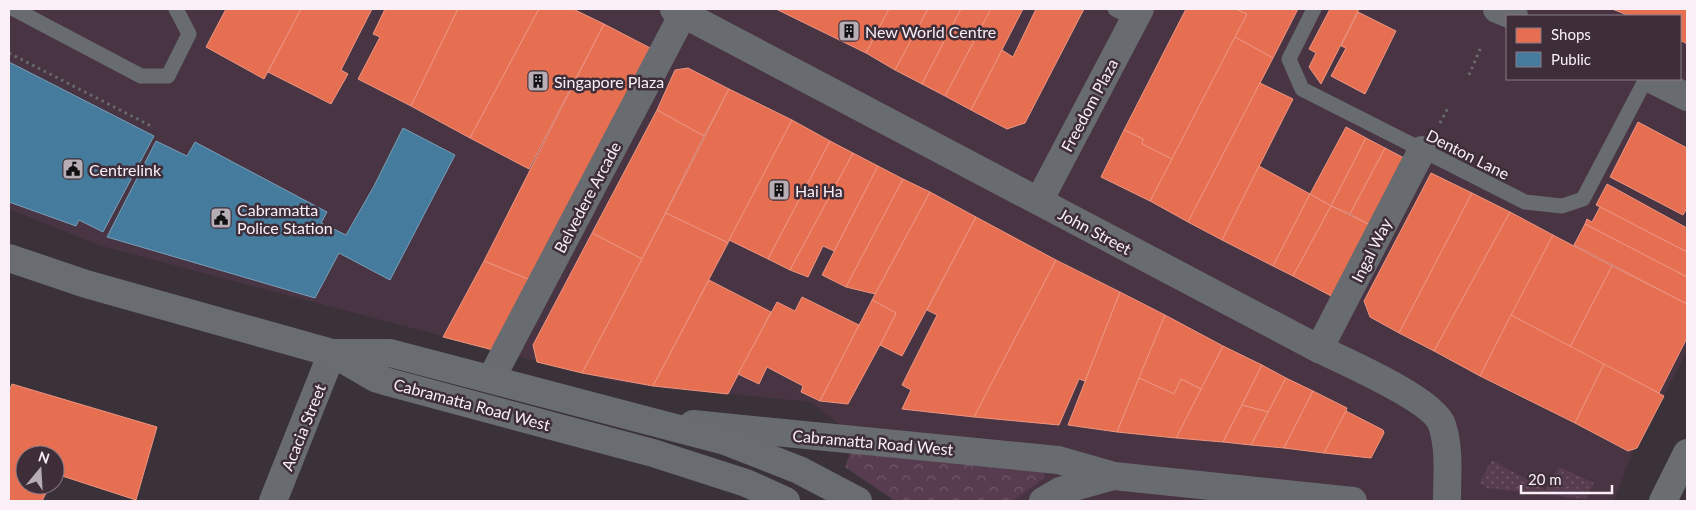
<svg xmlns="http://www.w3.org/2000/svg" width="1696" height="510" viewBox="0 0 1696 510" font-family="Lato,sans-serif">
  <defs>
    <pattern id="grass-dots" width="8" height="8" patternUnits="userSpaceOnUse" patternTransform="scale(1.25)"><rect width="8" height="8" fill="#563c4e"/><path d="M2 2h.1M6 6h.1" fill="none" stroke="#6f5868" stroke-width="1.8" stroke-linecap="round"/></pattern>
    <pattern id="forest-crowns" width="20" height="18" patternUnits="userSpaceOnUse" patternTransform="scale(1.25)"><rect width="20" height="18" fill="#563c4e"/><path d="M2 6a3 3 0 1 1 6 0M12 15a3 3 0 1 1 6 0" fill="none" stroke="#6f5868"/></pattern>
  </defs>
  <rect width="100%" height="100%" fill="#3a3238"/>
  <path fill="#483442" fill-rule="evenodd" d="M9,9H1687V352L1630,459L1614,501H935L811,402L620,383L101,246L9,209ZM1507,16H1680V79H1507Z"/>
  <polygon fill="url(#grass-dots)" points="1492,460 1546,490 1559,467 1594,483 1586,499 1487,488 1479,483"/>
  <polygon fill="url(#forest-crowns)" points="852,448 1043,466 1045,478 1012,501 895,501 845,467"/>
  <g fill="#e76f51" stroke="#ed9582">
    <polygon points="226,9 301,9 264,79 206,47"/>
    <polygon points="301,9 372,9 341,70 348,74 331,104 268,72"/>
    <polygon points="385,9 458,9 411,106 358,79 380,37 373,34"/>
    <polygon points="458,9 539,9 470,138 411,106"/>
    <polygon points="539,9 573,9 604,24 529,169 470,138"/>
    <polygon points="776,9 889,9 866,53"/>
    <polygon points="889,9 928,9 895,70 866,53"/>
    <polygon points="928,9 961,9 922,84 895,70"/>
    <polygon points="961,9 991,9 945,96 922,84"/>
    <polygon points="991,9 1023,9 971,110 945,96"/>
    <polygon points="1036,9 1084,9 1025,123 1007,129 971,110 1002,50 1013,57"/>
    <polygon points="1186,9 1236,9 1247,14 1172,159 1142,144 1143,139 1124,130"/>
    <polygon points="1236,9 1298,9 1273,58 1235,37 1247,14"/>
    <polygon points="1330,9 1359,9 1321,84 1309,67 1316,53 1309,49"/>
    <polygon points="1612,9 1687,9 1687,44 1680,40 1680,16 1630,16"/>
    <polygon points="1358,12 1396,31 1365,94 1331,76 1346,48 1341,46"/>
    <polygon points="604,24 656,51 535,282 484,261"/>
    <polygon points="1235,37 1273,58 1188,222 1150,201"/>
    <polygon points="688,68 729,89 704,136 657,110 675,70"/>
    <polygon points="1260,83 1293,99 1222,240 1188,222"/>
    <polygon points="729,89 792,120 728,243 666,213"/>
    <polygon points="657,110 704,136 642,259 592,233"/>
    <polygon points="792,120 830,141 768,259 729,240"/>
    <polygon points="1638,122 1687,148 1687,208 1683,215 1610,177"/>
    <polygon points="1346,127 1366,138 1331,206 1310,194"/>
    <polygon points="1124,130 1143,139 1142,144 1172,159 1150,201 1101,177"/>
    <polygon points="1366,138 1385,148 1350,214 1331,206"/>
    <polygon points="830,141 853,153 790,270 768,259"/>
    <polygon points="1385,148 1406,159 1372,226 1350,214"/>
    <polygon points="853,153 878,166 834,251 823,246 808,277 790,270"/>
    <polygon points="878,166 903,179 846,287 822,275"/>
    <polygon points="1259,166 1310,194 1273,266 1222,240"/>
    <polygon points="1431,173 1472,193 1399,333 1370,317 1364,301"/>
    <polygon points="903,179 930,192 875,294 846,287"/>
    <polygon points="1607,184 1687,228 1687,252 1596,205"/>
    <polygon points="930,192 976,217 902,356 880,345 896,313 872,300"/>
    <polygon points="1472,193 1510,212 1434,351 1399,333"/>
    <polygon points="1310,194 1331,206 1293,276 1273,266"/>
    <polygon points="1331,206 1372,226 1335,298 1293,276"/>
    <polygon points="1600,207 1687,252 1687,277 1585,224 1587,219 1592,222"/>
    <polygon points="1510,212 1553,235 1480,376 1434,351"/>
    <polygon points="666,213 728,243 653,386 582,373"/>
    <polygon points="976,217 1056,260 974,417 902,409 911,390 902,385 937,315 927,310"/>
    <polygon points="1585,224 1687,277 1687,304 1574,245"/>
    <polygon points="592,233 642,259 582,373 537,362 533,345"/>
    <polygon points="1553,235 1612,266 1570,347 1511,315"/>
    <polygon points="1056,260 1120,292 1085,381 1079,379 1059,425 974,417"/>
    <polygon points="484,261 535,282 493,350 443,337"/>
    <polygon points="1612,266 1687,304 1687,338 1659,393 1570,347"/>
    <polygon points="709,280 771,312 728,394 653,386"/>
    <polygon points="1120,292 1165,315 1117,432 1068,425"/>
    <polygon points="802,297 859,325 820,401 801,392 803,386 767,367 759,384 738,374 777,302 795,311"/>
    <polygon points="872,300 896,313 880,345 848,404 820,401"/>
    <polygon points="1165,315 1223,346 1201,389 1181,379 1174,394 1139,378"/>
    <polygon points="1511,315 1604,364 1575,423 1480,376"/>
    <polygon points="1223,346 1262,365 1223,442 1176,438"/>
    <polygon points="1604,364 1664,396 1637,448 1628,451 1575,423"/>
    <polygon points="1262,365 1286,378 1268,412 1242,405"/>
    <polygon points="1139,378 1174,394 1181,379 1201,389 1176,438 1117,432"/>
    <polygon points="1286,378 1313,391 1284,448 1251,445"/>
    <polygon points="12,384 157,427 136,500 56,474 55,476 55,455 25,455 25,485 50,485 42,501 9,501 9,391"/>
    <polygon points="1313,391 1347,408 1346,411 1324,453 1284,448"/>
    <polygon points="1242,405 1268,412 1251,445 1223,442"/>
    <polygon points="1346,411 1383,430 1384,433 1371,458 1324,453"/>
  </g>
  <g fill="#457b9d" stroke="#7b9eb8">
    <polygon points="9,62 154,136 103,232 79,220 76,226 9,202"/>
    <polygon points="403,128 455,155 390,280 339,253 315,298 107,237 156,141 187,156 195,142 327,212 321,223 346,235 374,186"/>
  </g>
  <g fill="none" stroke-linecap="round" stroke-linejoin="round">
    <g stroke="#6a696d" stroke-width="3" stroke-dasharray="2.5 4" stroke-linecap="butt">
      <polyline points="9,53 153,127"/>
      <polyline points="1469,75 1481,47"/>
      <polyline points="1440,123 1449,106"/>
    </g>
    <g stroke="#686b6f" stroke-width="15">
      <polyline points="14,9 141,76 168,76 189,34 176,9"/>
      <polyline points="1115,9 1135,19"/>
      <polyline points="1314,9 1289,59 1302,89 1525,202 1562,206 1583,199 1646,79"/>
    </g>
    <g stroke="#686b6f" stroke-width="28">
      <path d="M674,9L1319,349C1344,361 1434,400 1442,425C1450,449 1447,476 1447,501"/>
      <polyline points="1497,9 1514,16"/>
      <polyline points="1651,79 1687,97"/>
      <polyline points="1039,201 1140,9"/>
      <polyline points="1319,349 1422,150"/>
      <polyline points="491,379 683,14"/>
      <polyline points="693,424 1058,460 1114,476 1353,501"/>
      <polyline points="273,501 332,353"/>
      <polyline points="1043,501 1060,491 1113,476"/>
    </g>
    <polyline stroke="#6a6e71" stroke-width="28" points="1663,501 1687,453"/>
    <g stroke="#696c70" stroke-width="28">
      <polyline points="9,258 86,284 332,353 375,378 388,382 653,453 746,483 786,501"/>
      <polyline points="332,353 390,353 725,441 799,470 858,501"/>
    </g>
  </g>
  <defs>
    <g id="building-square" transform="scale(1.125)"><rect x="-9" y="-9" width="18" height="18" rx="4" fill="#b7adb4" stroke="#3e2e39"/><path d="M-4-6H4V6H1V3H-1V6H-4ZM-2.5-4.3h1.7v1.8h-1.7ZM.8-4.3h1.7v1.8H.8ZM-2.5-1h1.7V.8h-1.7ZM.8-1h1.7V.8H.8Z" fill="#111"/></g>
    <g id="civic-square" transform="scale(1.125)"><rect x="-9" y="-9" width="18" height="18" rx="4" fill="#b7adb4" stroke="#3e2e39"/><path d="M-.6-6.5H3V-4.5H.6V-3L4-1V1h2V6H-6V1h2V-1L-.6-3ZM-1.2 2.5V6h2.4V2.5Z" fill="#111"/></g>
  </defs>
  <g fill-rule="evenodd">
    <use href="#building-square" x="849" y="31"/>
    <use href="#building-square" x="538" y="81"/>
    <use href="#civic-square" x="73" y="169"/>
    <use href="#building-square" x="779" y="190"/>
    <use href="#civic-square" x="221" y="218"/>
  </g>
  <g text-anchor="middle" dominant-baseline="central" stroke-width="5" stroke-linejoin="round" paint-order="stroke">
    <g font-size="16" fill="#faeff6" stroke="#3e2e39" text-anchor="start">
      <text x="865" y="31">New World Centre</text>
      <text x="554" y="81">Singapore Plaza</text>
      <text x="89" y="169">Centrelink</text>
      <text x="795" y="190">Hai Ha</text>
      <text x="237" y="209">Cabramatta<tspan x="237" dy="18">Police Station</tspan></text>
    </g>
    <g font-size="16" fill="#faeff6" stroke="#3e2e39">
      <text transform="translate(1089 105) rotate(-62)">Freedom Plaza</text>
      <text transform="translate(1468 154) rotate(27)">Denton Lane</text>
      <text transform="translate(587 197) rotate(-62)">Belvedere Arcade</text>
      <text transform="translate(1095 231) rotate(28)">John Street</text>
      <text transform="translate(1371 250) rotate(-63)">Ingal Way</text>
      <text transform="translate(472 404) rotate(15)">Cabramatta Road West</text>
      <text transform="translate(303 427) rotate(-68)">Acacia Street</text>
      <text transform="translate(873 442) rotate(5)">Cabramatta Road West</text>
    </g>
  </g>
  <rect width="1696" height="510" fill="none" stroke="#faeff6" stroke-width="20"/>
  <rect x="1506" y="15" width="175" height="65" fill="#3e2e39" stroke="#897b85"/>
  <rect x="1516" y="28" width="25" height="15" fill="#e76f51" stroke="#897b85"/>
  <text x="1551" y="40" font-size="15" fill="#faeff6">Shops</text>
  <rect x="1516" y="52" width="25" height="15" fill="#457b9d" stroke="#897b85"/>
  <text x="1551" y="65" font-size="15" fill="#faeff6">Public</text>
  <g transform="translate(40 470) rotate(18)"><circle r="24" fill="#3e2e39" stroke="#897b85"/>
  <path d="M0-4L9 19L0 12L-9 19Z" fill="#b7adb4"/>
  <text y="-8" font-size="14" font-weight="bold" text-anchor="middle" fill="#faeff6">N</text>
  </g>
  <path d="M1521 485v8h91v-8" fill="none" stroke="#faeff6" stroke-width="2.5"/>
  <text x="1528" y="485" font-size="15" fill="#faeff6" stroke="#3e2e39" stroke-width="4" paint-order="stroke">20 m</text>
</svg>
